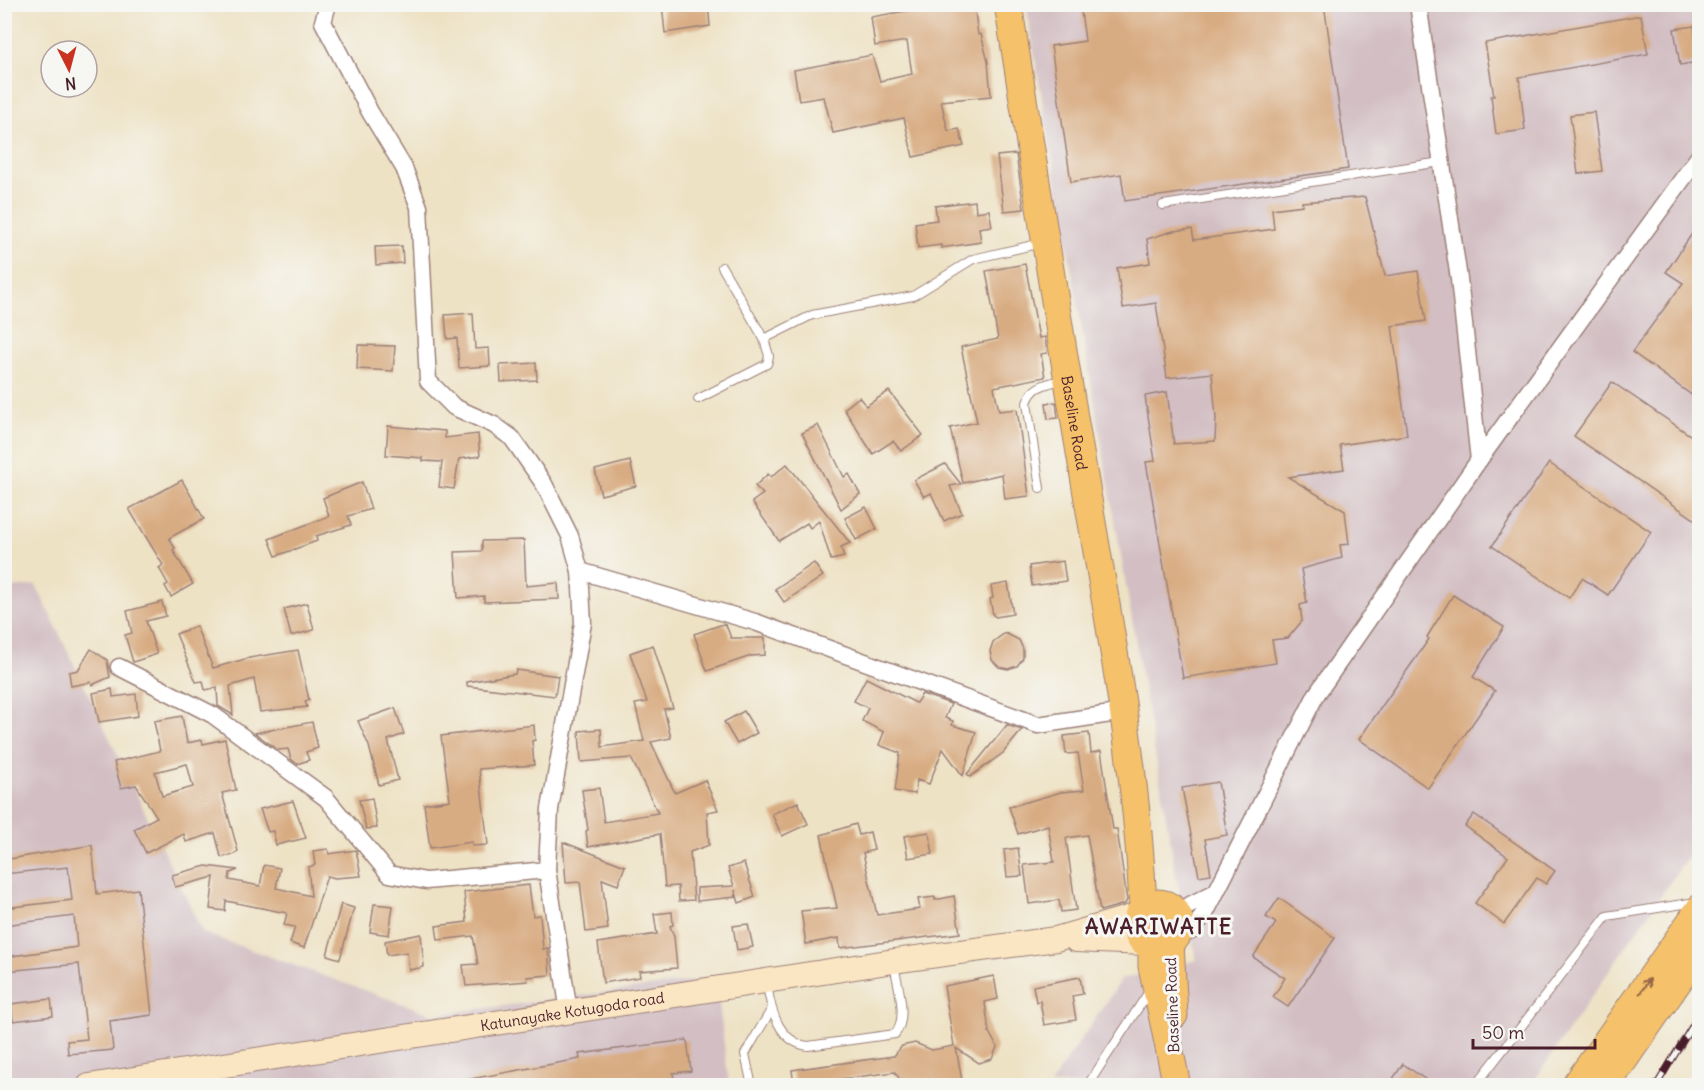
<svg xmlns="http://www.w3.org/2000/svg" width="1704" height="1090" viewBox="0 0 1704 1090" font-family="Delius,sans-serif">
  <rect width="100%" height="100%" fill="#f6f6f2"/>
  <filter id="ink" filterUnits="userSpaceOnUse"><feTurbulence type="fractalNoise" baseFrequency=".0167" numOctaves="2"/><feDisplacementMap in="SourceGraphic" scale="12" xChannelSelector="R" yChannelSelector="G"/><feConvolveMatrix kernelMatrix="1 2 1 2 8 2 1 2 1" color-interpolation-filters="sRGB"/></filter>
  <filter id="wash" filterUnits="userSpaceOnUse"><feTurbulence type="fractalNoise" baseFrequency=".008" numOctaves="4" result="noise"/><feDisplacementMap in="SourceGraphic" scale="24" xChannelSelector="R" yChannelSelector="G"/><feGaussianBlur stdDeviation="1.35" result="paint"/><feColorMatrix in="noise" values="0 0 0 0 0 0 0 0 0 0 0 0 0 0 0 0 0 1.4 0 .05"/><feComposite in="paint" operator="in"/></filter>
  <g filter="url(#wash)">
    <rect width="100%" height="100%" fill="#eee2c5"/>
    <g fill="#d2bec3">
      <polygon points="1026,5 1699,5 1699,840 1531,1085 1050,1085 1122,979 1197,960 1177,881"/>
      <polygon points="36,585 203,933 434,1015 716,978 729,1085 5,1085 4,589"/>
    </g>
    <g id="blocks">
      <g fill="#d8ac82" fill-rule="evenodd">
        <polygon points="662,4 708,4 710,26 665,33"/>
        <polygon points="911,4 974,4 978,35 981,34 988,62 991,96 941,101 948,131 959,129 964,146 913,157 904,118 833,133 824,97 799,101 794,70 872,55 880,81 912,74 907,41 875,46 871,17 912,10"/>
        <polygon points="1080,4 1324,4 1348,169 1125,201 1121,174 1071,182 1051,46 1085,41"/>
        <polygon points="1641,15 1648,54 1519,77 1525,130 1496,134 1491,96 1494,96 1485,43"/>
        <polygon points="1694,26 1699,62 1680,65 1674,29"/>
        <polygon points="1594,112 1602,171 1578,174 1570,115"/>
        <polygon points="1016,154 1024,209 1004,211 997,156"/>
        <polygon points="1365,197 1385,276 1418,271 1426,321 1392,326 1407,435 1340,445 1344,469 1288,477 1345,511 1349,544 1340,545 1342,558 1301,569 1307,603 1300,605 1302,621 1288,638 1272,640 1276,663 1183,678 1146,462 1155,461 1145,396 1167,392 1174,444 1215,441 1216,418 1212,373 1167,378 1156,303 1123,308 1117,268 1150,263 1147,239 1173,231 1192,229 1194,240 1274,229 1272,209 1303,205 1302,202"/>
        <polygon points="975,201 976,212 989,210 992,226 979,228 981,242 941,248 941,245 918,248 915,223 937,220 935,206"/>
        <polygon points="1700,222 1700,401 1632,352 1683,283 1666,272"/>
        <polygon points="402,246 403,263 376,265 375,247"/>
        <polygon points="1025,264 1039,338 1045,337 1047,353 1041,354 1045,377 994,387 999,411 1017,409 1029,496 1005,499 1002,474 963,483 950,428 977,422 961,347 998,339 986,271"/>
        <polygon points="473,313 475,349 489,348 490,366 459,368 457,338 447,339 445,315"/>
        <polygon points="358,345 395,346 393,371 357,369"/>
        <polygon points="536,363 537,380 501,382 500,365"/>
        <polygon points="1612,382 1700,442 1700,523 1574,436"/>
        <polygon points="889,391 923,435 901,451 893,441 873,454 844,409 859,397 866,406"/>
        <polygon points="1056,402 1058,418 1048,419 1046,403"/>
        <polygon points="818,425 844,477 849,474 860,494 841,509 802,433"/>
        <polygon points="388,426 445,431 445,438 478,434 480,456 459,459 454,489 439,487 442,462 423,461 423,458 386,455"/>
        <polygon points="630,461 636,486 601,495 595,470"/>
        <polygon points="1549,463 1651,532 1608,595 1582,578 1569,598 1492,546"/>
        <polygon points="787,464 850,543 841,547 844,557 831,560 819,521 810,528 807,523 779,541 752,502 763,494 755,486 768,474 771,477"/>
        <polygon points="945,464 961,484 950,486 962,513 944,521 931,493 924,497 914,480"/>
        <polygon points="182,480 204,519 169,538 175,548 173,550 193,584 171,597 165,586 168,584 159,568 163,565 129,509"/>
        <polygon points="362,482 371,509 348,516 351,525 316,536 317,541 276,556 269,539 329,516 323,498"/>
        <polygon points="866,507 877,529 856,540 845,518"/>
        <polygon points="524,540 526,586 558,583 559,599 484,602 484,596 458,598 455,552 482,551 482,541"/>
        <polygon points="1063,561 1066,581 1032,586 1029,566"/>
        <polygon points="814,563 823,576 784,602 775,589"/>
        <polygon points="1008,583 1013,614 996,617 993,615 990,599 993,598 991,586"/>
        <polygon points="1453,595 1504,627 1473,677 1495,691 1428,788 1359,739 1429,639 1427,637"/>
        <polygon points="162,602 166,616 146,621 157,654 133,662 125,635 132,633 127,611"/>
        <polygon points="307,603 314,630 291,636 284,609"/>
        <polygon points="723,624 726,625 731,638 765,638 765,655 751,656 707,671 694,634"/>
        <polygon points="196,626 213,668 249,658 298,650 309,700 305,701 307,707 260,712 254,679 230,686 233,715 218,706 217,688 205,690 203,681 196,682 176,634"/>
        <polygon points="1005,633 1019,640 1023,649 1023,658 1017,666 1008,669 999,667 992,660 990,651 993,642"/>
        <polygon points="653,645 673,708 664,709 671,738 651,742 675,793 705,780 718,810 707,812 709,845 690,852 694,900 679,901 678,886 665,887 660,834 588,847 586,831 588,830 582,790 599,788 604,822 658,813 631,758 581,762 579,731 601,729 602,747 644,741 635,704 647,702 630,653"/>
        <polygon points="91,649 107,660 110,677 92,685 91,682 71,686 69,672 78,670"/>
        <polygon points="516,670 558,676 555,696 467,686 467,682 515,674"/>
        <polygon points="866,678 916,703 922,694 951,704 945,718 953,721 952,725 976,732 963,776 943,749 929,784 917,780 915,794 895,791 900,753 879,745 884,732 862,721 868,708 854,701"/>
        <polygon points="112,689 113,697 136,694 138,716 99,722 93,693"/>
        <polygon points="395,708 404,734 388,740 398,780 379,785 369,746 358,721"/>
        <polygon points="744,711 757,733 737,744 724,722"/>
        <path d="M182,716L187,743L202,740L203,744L225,739L236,790L222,793L238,851L233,855L221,857L215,833L186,842L184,834L146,853L134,829L157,817L136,785L121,788L114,762L160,751L154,721ZM187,764L193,787L162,796L155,772Z"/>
        <polygon points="312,722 318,748 306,752 309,760 297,764 291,759 288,749 278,750 255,733"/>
        <polygon points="534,725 535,740 532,741 534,765 479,769 488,845 472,846 472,842 430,848 424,804 450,800 441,736"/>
        <polygon points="1007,725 1022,730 1003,753 970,777 967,774"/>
        <polygon points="1089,733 1091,753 1101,751 1113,829 1117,829 1127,900 1125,904 1100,911 1087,835 1066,838 1076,910 1061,912 1059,900 1029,904 1024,865 1054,862 1048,825 1018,834 1009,807 1061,792 1084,790 1078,753 1066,754 1064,736"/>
        <polygon points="1218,782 1227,835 1205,839 1211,874 1199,876 1182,788"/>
        <polygon points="372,798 377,828 366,829 359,800"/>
        <polygon points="293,801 306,838 276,845 273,831 268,832 260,809"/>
        <polygon points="798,802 808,824 782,836 772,814"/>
        <polygon points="1474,814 1555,871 1546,884 1537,878 1504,924 1475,903 1508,857 1465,826"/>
        <polygon points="856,824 859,835 870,832 874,850 863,853 877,915 920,909 918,899 935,897 935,900 954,896 960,933 840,948 839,938 806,944 801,911 837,908 821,835"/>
        <polygon points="929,832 933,854 908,858 904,836"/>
        <polygon points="563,842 625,866 618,885 602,879 608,929 586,932 580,882 566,883"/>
        <polygon points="92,845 97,894 138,889 152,1015 110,1021 113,1050 68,1054 67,1041 87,1039 79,964 6,971 5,957 77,947 74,916 4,925 4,908 72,900 68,867 4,874 4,860"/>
        <polygon points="1018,848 1022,876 1007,877 1004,850"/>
        <polygon points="328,849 329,854 356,850 361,876 335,878 327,876 304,948 290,943 295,927 284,925 287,913 226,901 225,911 210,909 214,877 175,887 172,875 206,866 238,870 230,873 229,880 260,886 264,865 280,868 276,888 311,896 308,867 315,865 313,851"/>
        <polygon points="744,863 755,897 739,903 735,890 736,897 697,901 697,888 734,886 728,868"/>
        <polygon points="529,885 533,916 540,915 543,949 548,948 550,975 527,977 528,981 466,986 463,965 478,964 473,936 438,940 436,926 467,922 464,892"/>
        <polygon points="1279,898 1335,938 1288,1007 1273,997 1285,978 1253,957 1276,923 1266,917"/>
        <polygon points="341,904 354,908 340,959 327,955"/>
        <polygon points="374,904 393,906 389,935 370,932"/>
        <polygon points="672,912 673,925 670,926 674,937 677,968 639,971 640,977 603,983 598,943 657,934 654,914"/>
        <polygon points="748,924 753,947 737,950 733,926"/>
        <polygon points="421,934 424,967 409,970 407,952 387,955 385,941"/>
        <polygon points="994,976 998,999 985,1002 989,1032 997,1047 992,1059 979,1063 956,1048 963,1086 914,1086 900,1080 895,1072 794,1085 792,1070 894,1056 902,1046 915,1043 932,1050 954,1046 944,986"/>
        <polygon points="1080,977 1083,994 1072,996 1076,1020 1044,1025 1040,1001 1036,1002 1033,986"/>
        <polygon points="51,999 53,1016 13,1021 11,1004"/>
        <polygon points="687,1040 691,1071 673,1073 675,1086 471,1086 470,1079 580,1059 579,1054"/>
        <polygon points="1403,1064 1435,1086 1388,1086"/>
      </g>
    </g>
  </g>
  <g filter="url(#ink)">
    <use href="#blocks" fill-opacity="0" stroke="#9c8078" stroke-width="1.5"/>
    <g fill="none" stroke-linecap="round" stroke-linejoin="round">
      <g stroke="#9c8078" stroke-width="10">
        <g id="service">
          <polyline points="1163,205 1441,162"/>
          <polyline points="722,267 764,339 812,315 913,296 973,259 1042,243"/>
          <polyline points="698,399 767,364 769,356 764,339"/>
          <path d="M1040,488L1027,403C1032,385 1047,384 1064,379"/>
          <path d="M767,983C770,1008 779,1043 808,1046L895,1034C909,1017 897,984 894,964"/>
          <polyline points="752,1086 745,1054 771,1010"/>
          <polyline points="1087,1086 1150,990"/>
          <polyline points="1475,1086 1607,916 1696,902"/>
        </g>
      </g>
      <g stroke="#9c8078" stroke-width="19">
        <g id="minor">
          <polyline points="1418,4 1459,279 1479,460"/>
          <polyline points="580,571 755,622 1038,725 1124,712"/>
          <polyline points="119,667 213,715 326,798 389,874 426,881 547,870 550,809 583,623 580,571 570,536 544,484 512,438 494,425 454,407 428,381 419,207 404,168 370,112 323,22 328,4"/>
          <polyline points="547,870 569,1012"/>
          <polyline points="1176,912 1214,893"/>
          <polyline points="1176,937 1191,931 1206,912 1316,695 1479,460 1700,155"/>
        </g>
      </g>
      <g stroke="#9c8078" stroke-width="26">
        <g id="secondary">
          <polyline points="1076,940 1145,943"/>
          <path id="s1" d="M89,1086L894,961L1056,939L1138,915"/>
        </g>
      </g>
      <g stroke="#9c8078" stroke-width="29">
        <g id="primary">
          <path id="s2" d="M1008,4C1033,162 1057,319 1084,476C1108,619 1137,762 1143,908"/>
          <circle cx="1158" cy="925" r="22"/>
          <polyline points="1170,944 1174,1015"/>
          <polyline points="1152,947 1152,966 1177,1086"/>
          <polyline points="1575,1086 1700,908"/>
          <polyline points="1606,1086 1700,950"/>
        </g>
      </g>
      <use href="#service" stroke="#fff" stroke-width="8"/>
      <use href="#minor" stroke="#fff" stroke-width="16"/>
      <use href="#secondary" stroke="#fbe6c4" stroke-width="24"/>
      <use href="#primary" stroke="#f5c16b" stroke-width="27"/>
      <g stroke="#4a1f2b" stroke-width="7">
        <polyline id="rail" points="1656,1086 1700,1013"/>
      </g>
      <use href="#rail" stroke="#f6f6f2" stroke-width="4.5" stroke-dasharray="14" stroke-linecap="butt"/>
    </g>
    <defs><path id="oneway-shaft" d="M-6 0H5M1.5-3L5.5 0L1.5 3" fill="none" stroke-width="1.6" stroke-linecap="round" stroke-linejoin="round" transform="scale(1.5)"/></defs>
    <use stroke="#976848" href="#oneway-shaft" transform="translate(1645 986) rotate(-55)"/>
  </g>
  <g text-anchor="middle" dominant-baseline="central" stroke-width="6" stroke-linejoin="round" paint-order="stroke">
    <g font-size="15" fill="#4a1f2b" stroke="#f6f6f2">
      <text stroke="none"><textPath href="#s2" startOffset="424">Baseline Road</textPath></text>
      <text transform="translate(1172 1005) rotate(-92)">Baseline Road</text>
      <text stroke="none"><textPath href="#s1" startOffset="489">Katunayake Kotugoda road</textPath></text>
    </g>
    <g font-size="21" font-weight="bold" letter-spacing="1.5" fill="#4a1f2b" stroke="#f6f6f2">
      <text x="1159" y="926">AWARIWATTE</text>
    </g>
  </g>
  <rect width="1704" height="1090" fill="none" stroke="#f6f6f2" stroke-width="24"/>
  <g transform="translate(69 69) rotate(174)"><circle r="28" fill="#f6f6f2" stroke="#b1a0a2" stroke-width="1.5"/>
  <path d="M0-4.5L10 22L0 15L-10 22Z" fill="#c8321e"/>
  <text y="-9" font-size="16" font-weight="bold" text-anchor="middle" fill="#4a1f2b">N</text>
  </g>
  <path d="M1473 1039v9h122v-9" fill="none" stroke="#4a1f2b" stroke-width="3"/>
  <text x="1482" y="1039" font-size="18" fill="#4a1f2b" stroke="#f6f6f2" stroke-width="4.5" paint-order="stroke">50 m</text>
</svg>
